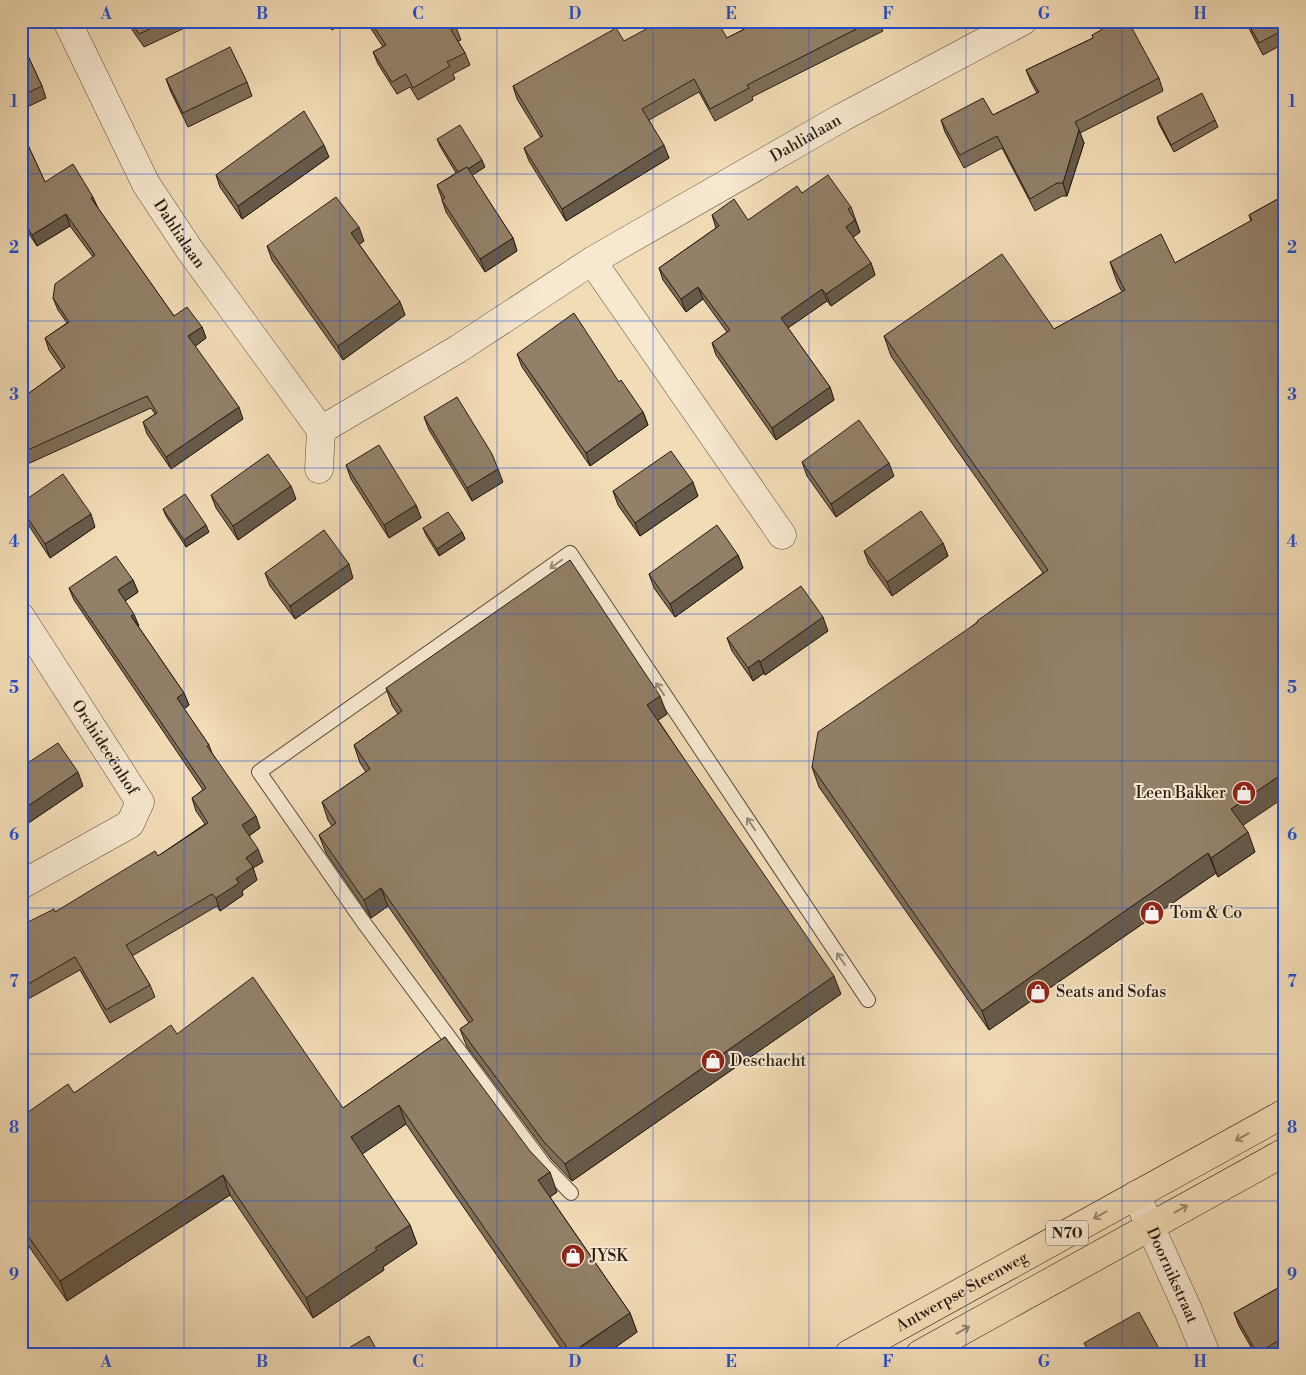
<svg xmlns="http://www.w3.org/2000/svg" width="1306" height="1375" viewBox="0 0 1306 1375" font-family="'Libre Bodoni',serif">
  <rect width="100%" height="100%" fill="#f2dcb6"/>
  <filter id="stains"><feTurbulence type="fractalNoise" baseFrequency=".004" numOctaves="4"/><feColorMatrix values="0 0 0 0 .2 0 0 0 0 .09 0 0 0 0 .02 0 0 0 .5 -.17"/></filter>
  <radialGradient id="worn" r=".72"><stop offset=".6" stop-color="#630" stop-opacity="0"/><stop offset="1" stop-color="#630" stop-opacity=".3"/></radialGradient>
  <g fill="none" stroke-linecap="round" stroke-linejoin="round">
    <g stroke="#5c4c3c" stroke-width="16">
      <polyline id="lane" points="571,1193 544,1165 364,923 259,772 570,553 868,1000"/>
    </g>
    <g stroke="#5c4c3c" stroke-width="29">
      <g id="street">
        <path id="s1" d="M67,21L146,184L189,249L321,430L458,349L592,261L841,118L1023,21"/>
        <polyline points="592,261 782,535"/>
        <polyline points="319,469 321,430"/>
        <path id="s2" d="M21,617L140,802L130,824L21,885"/>
        <path id="s3" d="M1136,1195L1188,1310L1206,1354"/>
      </g>
    </g>
    <g stroke="#2a1c14" stroke-width="29">
      <g id="primary">
        <path id="s4" d="M849,1354L1285,1113"/>
        <polyline points="920,1354 1285,1152"/>
      </g>
    </g>
    <use href="#lane" stroke="#f7e8d0" stroke-width="14"/>
    <use href="#street" stroke="#f7e8d0" stroke-width="28"/>
    <use href="#primary" stroke="#f2dcb6" stroke-width="28"/>
  </g>
  <g fill="#7e6e59" stroke="#2a1c14">
    <polygon points="126,21 192,21 193,24 144,47"/>
    <polygon points="328,21 348,21 332,30"/>
    <polygon points="366,21 453,21 456,27 461,40 458,41 465,53 470,65 453,74 455,79 418,100 410,87 397,94 378,64 373,52 383,47"/>
    <polygon points="760,21 890,21 881,26 883,31 752,97 753,100 715,121 699,92 649,120 669,158 566,221 529,161 524,148 541,138 517,99 513,86 624,41 727,38"/>
    <polygon points="1245,21 1285,21 1285,43 1263,55"/>
    <polygon points="1092,35 1159,78 1163,91 1080,133 1084,143 1067,196 1062,196 1035,211 1002,148 964,168 945,132 941,120 993,115 1037,93 1031,82 1026,70 1093,38"/>
    <polygon points="21,41 42,86 46,98 21,110"/>
    <polygon points="166,79 247,82 252,96 188,127 171,92"/>
    <polygon points="1157,117 1215,120 1218,127 1174,152 1159,124"/>
    <polygon points="21,130 45,182 97,207 174,316 202,327 206,338 195,346 243,419 171,469 147,434 143,422 155,414 151,408 21,467 21,399 62,369 49,350 45,338 67,323 58,310 53,298 93,257 70,226 37,246 25,228 21,229"/>
    <polygon points="437,139 485,167 472,175 513,238 517,251 485,272 446,212 442,200 442,199 437,185 456,173 440,146"/>
    <polygon points="329,157 242,219 220,187 216,175"/>
    <polygon points="802,193 851,207 860,232 853,237 871,263 875,275 831,306 827,301 788,328 830,387 834,400 776,440 716,355 712,343 727,332 703,299 686,312 663,280 659,268 716,228 712,215 748,220"/>
    <polygon points="1285,195 1243,825 1255,852 1218,877 1216,873 989,1030 819,787 812,767 977,622 1043,573 891,356 884,336 1054,329 1122,292 1117,282 1110,262 1175,263 1251,221 1249,215"/>
    <polygon points="364,241 359,244 400,302 405,315 343,360 272,260 267,246"/>
    <polygon points="517,354 619,382 643,412 648,425 590,466 522,367"/>
    <polygon points="424,417 503,482 472,501 429,430"/>
    <polygon points="802,462 894,476 836,517 807,476"/>
    <polygon points="346,465 416,505 421,518 389,538 351,479"/>
    <polygon points="613,491 698,496 640,536 618,505"/>
    <polygon points="211,495 296,499 238,540 216,508"/>
    <polygon points="21,503 95,527 50,558 24,518 21,512"/>
    <polygon points="163,509 209,532 186,547 166,516"/>
    <polygon points="423,528 462,532 465,539 439,556 426,535"/>
    <polygon points="943,543 948,556 892,596 869,564 864,551"/>
    <polygon points="738,555 743,568 675,617 654,588 649,574"/>
    <polygon points="265,573 353,578 295,619 270,586"/>
    <polygon points="133,580 138,592 125,601 138,626 184,693 189,705 184,709 209,745 212,753 260,828 249,836 263,862 253,868 257,880 242,891 243,895 220,911 217,906 132,956 150,985 155,997 110,1023 80,970 21,1003 21,928 55,912 158,856 205,824 196,811 192,798 203,790 74,600 69,588"/>
    <polygon points="828,631 765,675 764,673 753,681 732,651 727,638"/>
    <polygon points="386,688 667,714 658,720 841,994 572,1181 551,1159 467,1047 460,1029 469,1023 388,906 371,918 326,853 319,835 332,826 328,820 322,802 366,772 360,763 354,745 398,714 392,705"/>
    <polygon points="21,757 26,764 83,786 27,824 21,815"/>
    <polygon points="177,1034 343,1108 445,1037 557,1192 550,1197 630,1313 637,1332 606,1354 565,1354 406,1124 362,1154 410,1225 417,1244 383,1267 384,1270 313,1318 230,1195 67,1301 21,1235 21,1117 74,1093"/>
    <polygon points="1285,1284 1285,1352 1283,1354 1255,1354 1239,1326 1234,1313"/>
  </g>
  <g fill="#665a49" stroke="#2a1c14">
    <polygon points="1079,130 1084,143 1067,196 1063,183"/>
    <polygon points="324,145 329,157 242,219 238,206"/>
    <polygon points="664,145 669,158 566,221 562,209"/>
    <polygon points="482,160 485,167 462,182 459,175"/>
    <polygon points="93,197 98,208 91,198"/>
    <polygon points="66,214 70,226 37,246 32,235"/>
    <polygon points="855,220 860,232 851,239 846,227"/>
    <polygon points="359,227 364,241 356,247 351,233"/>
    <polygon points="513,238 517,251 485,272 480,259"/>
    <polygon points="871,263 875,275 831,306 826,294"/>
    <polygon points="698,287 703,299 686,312 681,299"/>
    <polygon points="822,289 827,301 785,330 781,318"/>
    <polygon points="400,302 405,315 343,360 338,346"/>
    <polygon points="202,327 206,338 193,348 188,336"/>
    <polygon points="830,387 834,400 776,440 772,428"/>
    <polygon points="239,407 243,419 171,469 166,457"/>
    <polygon points="643,412 648,425 590,466 586,453"/>
    <polygon points="889,463 894,476 836,517 831,504"/>
    <polygon points="498,469 503,482 472,501 467,488"/>
    <polygon points="693,482 698,496 640,536 635,523"/>
    <polygon points="291,486 296,499 238,540 233,526"/>
    <polygon points="416,505 421,518 389,538 384,525"/>
    <polygon points="91,514 95,527 50,558 45,544"/>
    <polygon points="206,525 209,532 186,547 184,540"/>
    <polygon points="462,532 465,539 439,556 437,549"/>
    <polygon points="943,543 948,556 892,596 887,582"/>
    <polygon points="738,555 743,568 675,617 670,604"/>
    <polygon points="349,564 353,578 295,619 290,606"/>
    <polygon points="133,580 138,592 122,603 118,590"/>
    <polygon points="134,614 139,626 131,616"/>
    <polygon points="823,617 828,631 765,675 760,662"/>
    <polygon points="759,660 764,673 753,681 748,668"/>
    <polygon points="184,693 189,705 181,711 177,698"/>
    <polygon points="660,696 667,714 654,723 647,705"/>
    <polygon points="78,772 83,786 27,824 22,810"/>
    <polygon points="1285,772 1285,797 1239,828 1231,809"/>
    <polygon points="256,816 260,828 246,838 242,825"/>
    <polygon points="1248,832 1255,852 1218,877 1211,858"/>
    <polygon points="258,849 263,862 253,868 257,880 242,891 243,895 220,911 216,898 236,879 246,858"/>
    <polygon points="1208,853 1216,873 989,1030 982,1011"/>
    <polygon points="381,888 388,906 371,918 364,900"/>
    <polygon points="834,976 841,994 572,1181 565,1164"/>
    <polygon points="399,1105 406,1124 358,1157 351,1137"/>
    <polygon points="550,1172 557,1192 545,1200 538,1180"/>
    <polygon points="223,1175 230,1195 67,1301 60,1281"/>
    <polygon points="410,1225 417,1244 383,1267 384,1270 313,1318 306,1298 375,1248"/>
    <polygon points="630,1313 637,1332 606,1354 571,1354"/>
  </g>
  <g fill="#928068" stroke="#2a1c14">
    <polygon points="130,21 167,21 139,34"/>
    <polygon points="370,21 453,21 456,27 451,30 465,53 447,62 450,66 413,88 406,74 392,82 373,52 386,45"/>
    <polygon points="661,21 717,21 727,38 760,21 872,21 747,85 749,88 710,109 694,79 642,109 664,145 562,209 524,148 543,136 513,86 616,28 624,41"/>
    <polygon points="1117,21 1128,21 1159,78 1075,122 1079,130 1063,183 1057,183 1030,199 997,136 960,155 941,120 983,98 993,115 1039,92 1026,70 1093,38 1092,35"/>
    <polygon points="1247,21 1285,21 1285,29 1259,43"/>
    <polygon points="21,41 42,86 21,96"/>
    <polygon points="230,47 247,82 183,113 166,79"/>
    <polygon points="1202,93 1215,120 1171,145 1157,117"/>
    <polygon points="304,111 324,145 238,206 216,175"/>
    <polygon points="460,125 482,160 468,169 467,167 458,172 437,139"/>
    <polygon points="21,130 45,182 73,164 93,197 91,198 174,316 187,307 202,327 188,336 239,407 166,457 143,422 157,413 147,396 21,453 21,399 65,367 45,338 69,322 53,298 55,284 95,255 66,214 32,235 21,217"/>
    <polygon points="467,167 513,238 480,259 442,200 445,198 437,185"/>
    <polygon points="828,175 851,207 848,209 855,220 846,227 871,263 826,294 822,289 781,318 830,387 772,428 712,343 730,330 698,287 681,299 659,268 719,226 712,215 734,199 748,220 797,186 802,193"/>
    <polygon points="1285,195 1285,772 1231,809 1248,832 1211,858 1208,853 982,1011 812,767 818,732 978,622 977,621 1048,570 884,336 1002,254 1054,329 1125,290 1110,262 1161,234 1175,263 1252,220 1249,215"/>
    <polygon points="336,197 359,227 351,233 400,302 338,346 267,246"/>
    <polygon points="574,313 619,382 621,380 643,412 586,453 517,354"/>
    <polygon points="457,397 492,454 498,469 467,488 424,417"/>
    <polygon points="859,420 889,463 831,504 802,462"/>
    <polygon points="379,445 416,505 384,525 346,465"/>
    <polygon points="671,451 693,482 635,523 613,491"/>
    <polygon points="268,454 291,486 233,526 211,495"/>
    <polygon points="63,474 91,514 45,544 21,508 21,503"/>
    <polygon points="185,494 206,525 184,540 163,509"/>
    <polygon points="921,511 943,543 887,582 864,551"/>
    <polygon points="448,512 462,532 437,549 423,528"/>
    <polygon points="717,525 738,555 670,604 649,574"/>
    <polygon points="324,530 349,564 290,606 265,573"/>
    <polygon points="116,556 133,580 118,590 134,614 131,616 184,693 177,698 209,745 207,746 256,816 242,825 258,849 246,858 253,867 236,879 239,883 216,898 212,894 126,945 150,985 106,1010 75,957 21,988 21,928 23,927 22,925 54,909 55,912 155,851 158,856 208,823 192,798 206,788 69,588"/>
    <polygon points="570,560 660,696 647,705 834,976 565,1164 544,1142 460,1029 473,1020 381,888 364,900 319,835 336,823 322,802 370,769 354,745 402,711 386,688"/>
    <polygon points="801,586 823,617 760,662 759,660 748,668 727,638"/>
    <polygon points="58,743 78,772 22,810 21,808 21,757 26,764"/>
    <polygon points="253,977 343,1108 445,1037 530,1151 550,1172 538,1180 630,1313 571,1353 399,1105 351,1137 410,1225 375,1248 377,1250 306,1298 223,1175 60,1281 21,1226 21,1117 68,1084 74,1093 171,1025 177,1034"/>
    <polygon points="1285,1284 1285,1337 1257,1353 1234,1313"/>
    <polygon points="1139,1312 1162,1354 1090,1354 1084,1343"/>
    <polygon points="369,1336 379,1354 350,1354 347,1349"/>
  </g>
  <defs><path id="oneway-shaft" d="M-6 0H5M1.5-3L5.5 0L1.5 3" fill="none" stroke-width="1.6" stroke-linecap="round" stroke-linejoin="round" transform="scale(1.25)"/></defs>
  <g stroke="#9b8c7b">
    <use href="#oneway-shaft" transform="translate(556 564) rotate(145)"/>
    <use href="#oneway-shaft" transform="translate(660 689) rotate(-124)"/>
    <use href="#oneway-shaft" transform="translate(751 824) rotate(-124)"/>
    <use href="#oneway-shaft" transform="translate(841 959) rotate(-124)"/>
  </g>
  <g stroke="#98866d">
    <use href="#oneway-shaft" transform="translate(1242 1137) rotate(151)"/>
    <use href="#oneway-shaft" transform="translate(1181 1209) rotate(-29)"/>
    <use href="#oneway-shaft" transform="translate(1100 1215) rotate(151)"/>
    <use href="#oneway-shaft" transform="translate(963 1330) rotate(-29)"/>
  </g>
  <path fill="none" stroke="#1d4ed8" stroke-width="1" stroke-opacity="0.55" d="M184,21V1354M340,21V1354M497,21V1354M653,21V1354M809,21V1354M966,21V1354M1122,21V1354M21,174H1285M21,321H1285M21,468H1285M21,614H1285M21,761H1285M21,908H1285M21,1054H1285M21,1201H1285"/>
  <defs>
    <g id="shop-disc" transform="scale(1.25)"><circle r="9.5" fill="#8f2418" stroke="#f7e8d0"/><path d="M-5-2.5h2.3a2.7 3.5 0 0 1 5.4 0H5L5.5 6h-11ZM-1.5-2.5h3a1.5 2.3 0 0 0-3 0Z" fill="#fff"/></g>
  </defs>
  <g fill-rule="evenodd">
    <use href="#shop-disc" x="1244" y="793"/>
    <use href="#shop-disc" x="1152" y="913"/>
    <use href="#shop-disc" x="1038" y="992"/>
    <use href="#shop-disc" x="713" y="1061"/>
    <use href="#shop-disc" x="573" y="1256"/>
  </g>
  <g text-anchor="middle" dominant-baseline="central" stroke-width="4" stroke-linejoin="round" paint-order="stroke">
    <rect fill="#f7e8d0" stroke="#68594c" stroke-width="1" x="1046" y="1220.5" width="42" height="25" rx="4"/>
    <g font-size="15" font-weight="bold" fill="#2a1c14">
      <text x="1067" y="1233">N70</text>
    </g>
    <g font-size="16" fill="#2a1c14" stroke="#f7e8d0">
      <text stroke="none"><textPath href="#s1" startOffset="1049">Dahlialaan</textPath></text>
      <text stroke="none"><textPath href="#s1" startOffset="241">Dahlialaan</textPath></text>
      <text stroke="none"><textPath href="#s2" startOffset="155">Orchideeënhof</textPath></text>
      <text stroke="none"><textPath href="#s3" startOffset="88">Doornikstraat</textPath></text>
      <text stroke="none"><textPath href="#s4" startOffset="129">Antwerpse Steenweg</textPath></text>
    </g>
    <g font-size="16" fill="#2a1c14" stroke="#f7e8d0" text-anchor="start">
      <text x="1226" y="793" text-anchor="end">Leen Bakker</text>
      <text x="1170" y="913">Tom &amp; Co</text>
      <text x="1056" y="992">Seats and Sofas</text>
      <text x="730" y="1061">Deschacht</text>
      <text x="590" y="1256">JYSK</text>
    </g>
  </g>
  <rect width="1306" height="1375" fill="none" stroke="#f2dcb6" stroke-width="55"/>
  <rect x="28" y="28" width="1250" height="1320" fill="none" stroke="#1d4ed8" stroke-width="2"/>
  <g font-size="16" text-anchor="middle" font-weight="bold" fill="#1d4ed8">
    <text x="106" y="19">A</text>
    <text x="262" y="19">B</text>
    <text x="418" y="19">C</text>
    <text x="575" y="19">D</text>
    <text x="731" y="19">E</text>
    <text x="888" y="19">F</text>
    <text x="1044" y="19">G</text>
    <text x="1200" y="19">H</text>
    <text x="14" y="107">1</text>
    <text x="1292" y="107">1</text>
    <text x="14" y="253">2</text>
    <text x="1292" y="253">2</text>
    <text x="14" y="400">3</text>
    <text x="1292" y="400">3</text>
    <text x="14" y="547">4</text>
    <text x="1292" y="547">4</text>
    <text x="14" y="693">5</text>
    <text x="1292" y="693">5</text>
    <text x="14" y="840">6</text>
    <text x="1292" y="840">6</text>
    <text x="14" y="987">7</text>
    <text x="1292" y="987">7</text>
    <text x="14" y="1133">8</text>
    <text x="1292" y="1133">8</text>
    <text x="14" y="1280">9</text>
    <text x="1292" y="1280">9</text>
    <text x="106" y="1367">A</text>
    <text x="262" y="1367">B</text>
    <text x="418" y="1367">C</text>
    <text x="575" y="1367">D</text>
    <text x="731" y="1367">E</text>
    <text x="888" y="1367">F</text>
    <text x="1044" y="1367">G</text>
    <text x="1200" y="1367">H</text>
  </g>
  <rect width="100%" height="100%" filter="url(#stains)"/>
  <rect width="100%" height="100%" fill="url(#worn)"/>
</svg>
